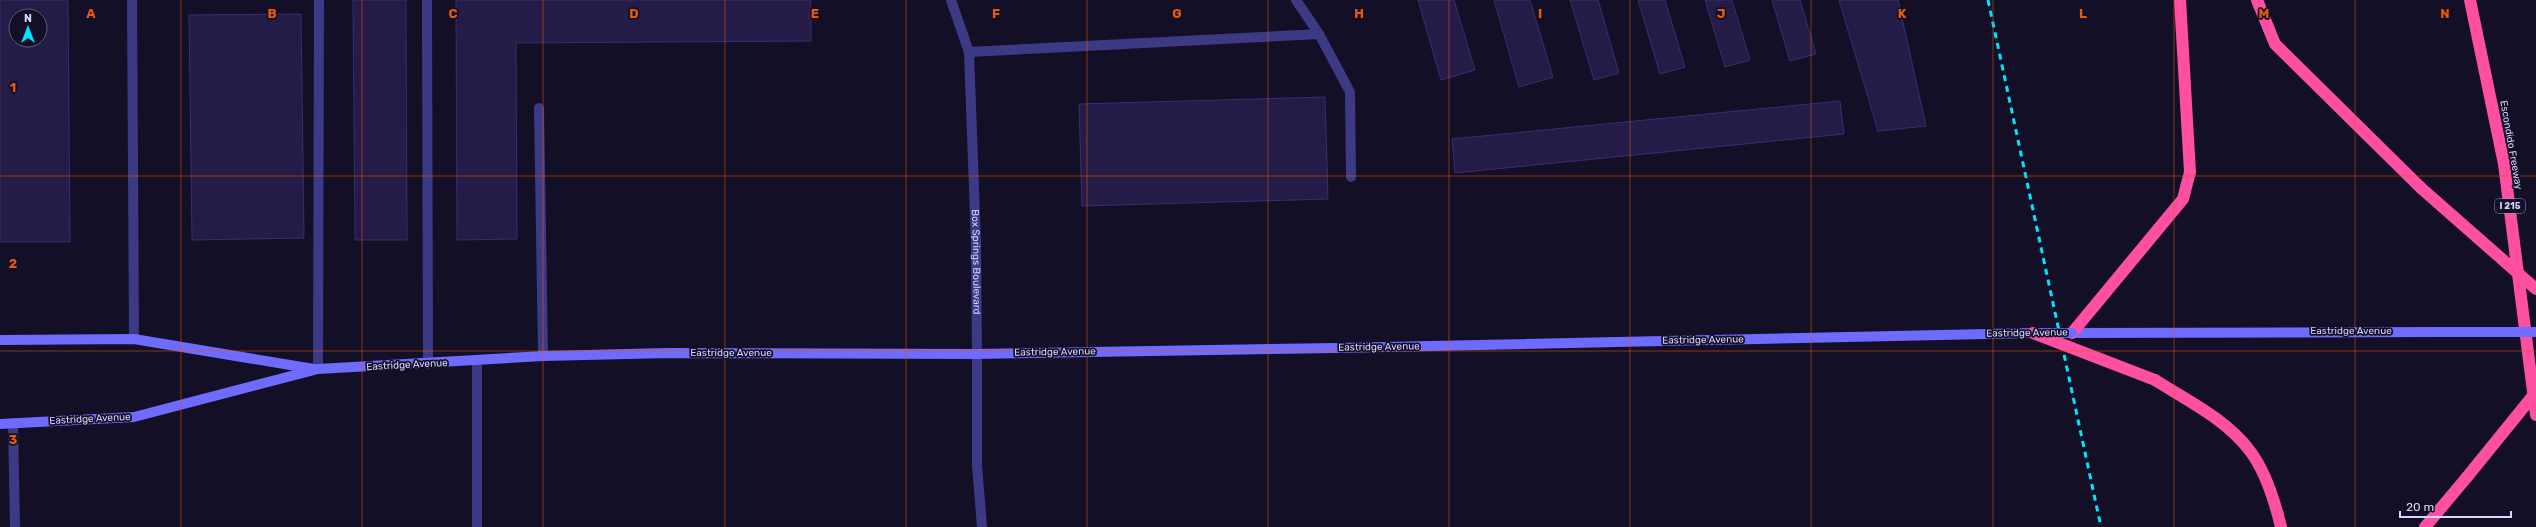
<svg xmlns="http://www.w3.org/2000/svg" width="2536" height="527" viewBox="0 0 2536 527" font-family="Rubik,sans-serif">
  <rect width="100%" height="100%" fill="#130f26"/>
  <g fill="#241b47" stroke="#3b2d73" fill-rule="evenodd">
    <path d="M0,0H68L70,242H0ZM16,16H40V40H16Z"/>
    <polygon points="353,0 406,0 407,240 355,240"/>
    <polygon points="456,0 811,0 809,19 811,18 811,41 516,43 517,239 457,240"/>
    <polygon points="1418,0 1454,0 1475,70 1441,80"/>
    <polygon points="1494,0 1530,0 1553,77 1519,87"/>
    <polygon points="1570,0 1598,0 1619,73 1594,80"/>
    <polygon points="1638,0 1665,0 1685,67 1660,74"/>
    <polygon points="1705,0 1732,0 1750,60 1725,67"/>
    <polygon points="1772,0 1800,0 1816,54 1790,61"/>
    <polygon points="1839,0 1898,0 1926,126 1878,131"/>
    <polygon points="301,14 304,238 192,240 189,15"/>
    <polygon points="1325,97 1328,199 1082,206 1079,104"/>
    <polygon points="1840,101 1844,134 1455,173 1452,139"/>
  </g>
  <g fill="none" stroke-linecap="round" stroke-linejoin="round">
    <g stroke="#3d3a85" stroke-width="10">
      <polyline points="132,0 134,339"/>
      <polyline points="427,0 428,364"/>
      <polyline points="1319,34 1350,92 1351,177"/>
      <polyline points="969,52 1319,34 1296,0"/>
      <polyline points="539,108 543,356"/>
      <polyline points="477,361 477,527"/>
      <polyline points="318,369 319,0"/>
      <polyline points="13,423 15,527"/>
    </g>
    <polyline stroke="#3d3a85" stroke-width="10" points="977,354 977,465 982,527"/>
    <path stroke="#3d3a85" stroke-width="10" id="s1" d="M951,0L969,52L976,243L977,354"/>
    <g stroke="#6f6bff" stroke-width="10">
      <polyline points="2072,333 2441,332"/>
      <polyline points="0,340 134,339 314,369"/>
      <polyline points="0,424 134,417 318,369 543,356 669,353 977,354 1337,348 2033,333"/>
    </g>
    <g stroke="#ff4fa3" stroke-width="12">
      <polyline points="2257,0 2275,44 2421,188"/>
      <polyline points="2470,0 2504,164 2536,415"/>
      <polyline points="2072,333 2183,199 2190,172 2180,0"/>
      <path d="M2155,380C2188,401 2226,419 2250,451C2266,472 2275,502 2281,527"/>
      <polyline points="2425,527 2467,477"/>
    </g>
    <polyline stroke="#00e5ff" stroke-width="3" stroke-dasharray="6 5" stroke-linecap="butt" points="1988,0 2101,527"/>
    <g stroke="#6f6bff" stroke-width="10">
      <polyline points="2441,332 2536,332"/>
      <polyline points="2036,333 2072,333"/>
    </g>
    <g stroke="#ff4fa3" stroke-width="12">
      <polyline points="2421,188 2536,289"/>
      <polyline points="2033,333 2155,380"/>
      <polyline points="2467,477 2536,392"/>
    </g>
  </g>
  <path fill="none" stroke="#e8590c" stroke-width="1" stroke-opacity="0.55" d="M181,0V527M362,0V527M543,0V527M725,0V527M906,0V527M1087,0V527M1268,0V527M1449,0V527M1630,0V527M1811,0V527M1993,0V527M2174,0V527M2355,0V527M0,176H2536M0,351H2536"/>
  <g text-anchor="middle" dominant-baseline="central" stroke-width="3.5" stroke-linejoin="round" paint-order="stroke">
    <rect fill="#130f26" stroke="#9e99be" stroke-width="1" x="2495" y="199" width="30" height="14" rx="3"/>
    <g font-size="9" font-weight="bold" fill="#d9d4ff">
      <text x="2510" y="206">I 215</text>
    </g>
    <g font-size="10" fill="#d9d4ff" stroke="#130f26">
      <text transform="translate(2511 145) rotate(80)">Escondido Freeway</text>
      <text stroke="none"><textPath href="#s1" startOffset="265">Box Springs Boulevard</textPath></text>
      <text x="2351" y="331">Eastridge Avenue</text>
      <text transform="translate(2027 333) rotate(-1)">Eastridge Avenue</text>
      <text transform="translate(1703 340) rotate(-1)">Eastridge Avenue</text>
      <text transform="translate(1379 347) rotate(-1)">Eastridge Avenue</text>
      <text transform="translate(1055 352) rotate(-1)">Eastridge Avenue</text>
      <text x="731" y="353">Eastridge Avenue</text>
      <text transform="translate(407 365) rotate(-3)">Eastridge Avenue</text>
      <text transform="translate(90 419) rotate(-3)">Eastridge Avenue</text>
    </g>
  </g>
  <g font-size="13" text-anchor="middle" font-weight="bold" fill="#e8590c" stroke="#130f26" stroke-width="3.5" stroke-linejoin="round" paint-order="stroke">
    <text x="91" y="18">A</text>
    <text x="272" y="18">B</text>
    <text x="453" y="18">C</text>
    <text x="634" y="18">D</text>
    <text x="815" y="18">E</text>
    <text x="996" y="18">F</text>
    <text x="1177" y="18">G</text>
    <text x="1359" y="18">H</text>
    <text x="1540" y="18">I</text>
    <text x="1721" y="18">J</text>
    <text x="1902" y="18">K</text>
    <text x="2083" y="18">L</text>
    <text x="2264" y="18">M</text>
    <text x="2445" y="18">N</text>
    <text x="13" y="92">1</text>
    <text x="13" y="268">2</text>
    <text x="13" y="444">3</text>
  </g>
  <g transform="translate(28 28)"><circle r="19" fill="#130f26" stroke="#625e7d"/>
  <path d="M0-3L7 15L0 10L-7 15Z" fill="#00e5ff"/>
  <text y="-6" font-size="11" font-weight="bold" text-anchor="middle" fill="#d9d4ff">N</text>
  </g>
  <path d="M2400 511v6h111v-6" fill="none" stroke="#d9d4ff" stroke-width="2"/>
  <text x="2406" y="511" font-size="12" fill="#d9d4ff" stroke="#130f26" stroke-width="3" paint-order="stroke">20 m</text>
</svg>
